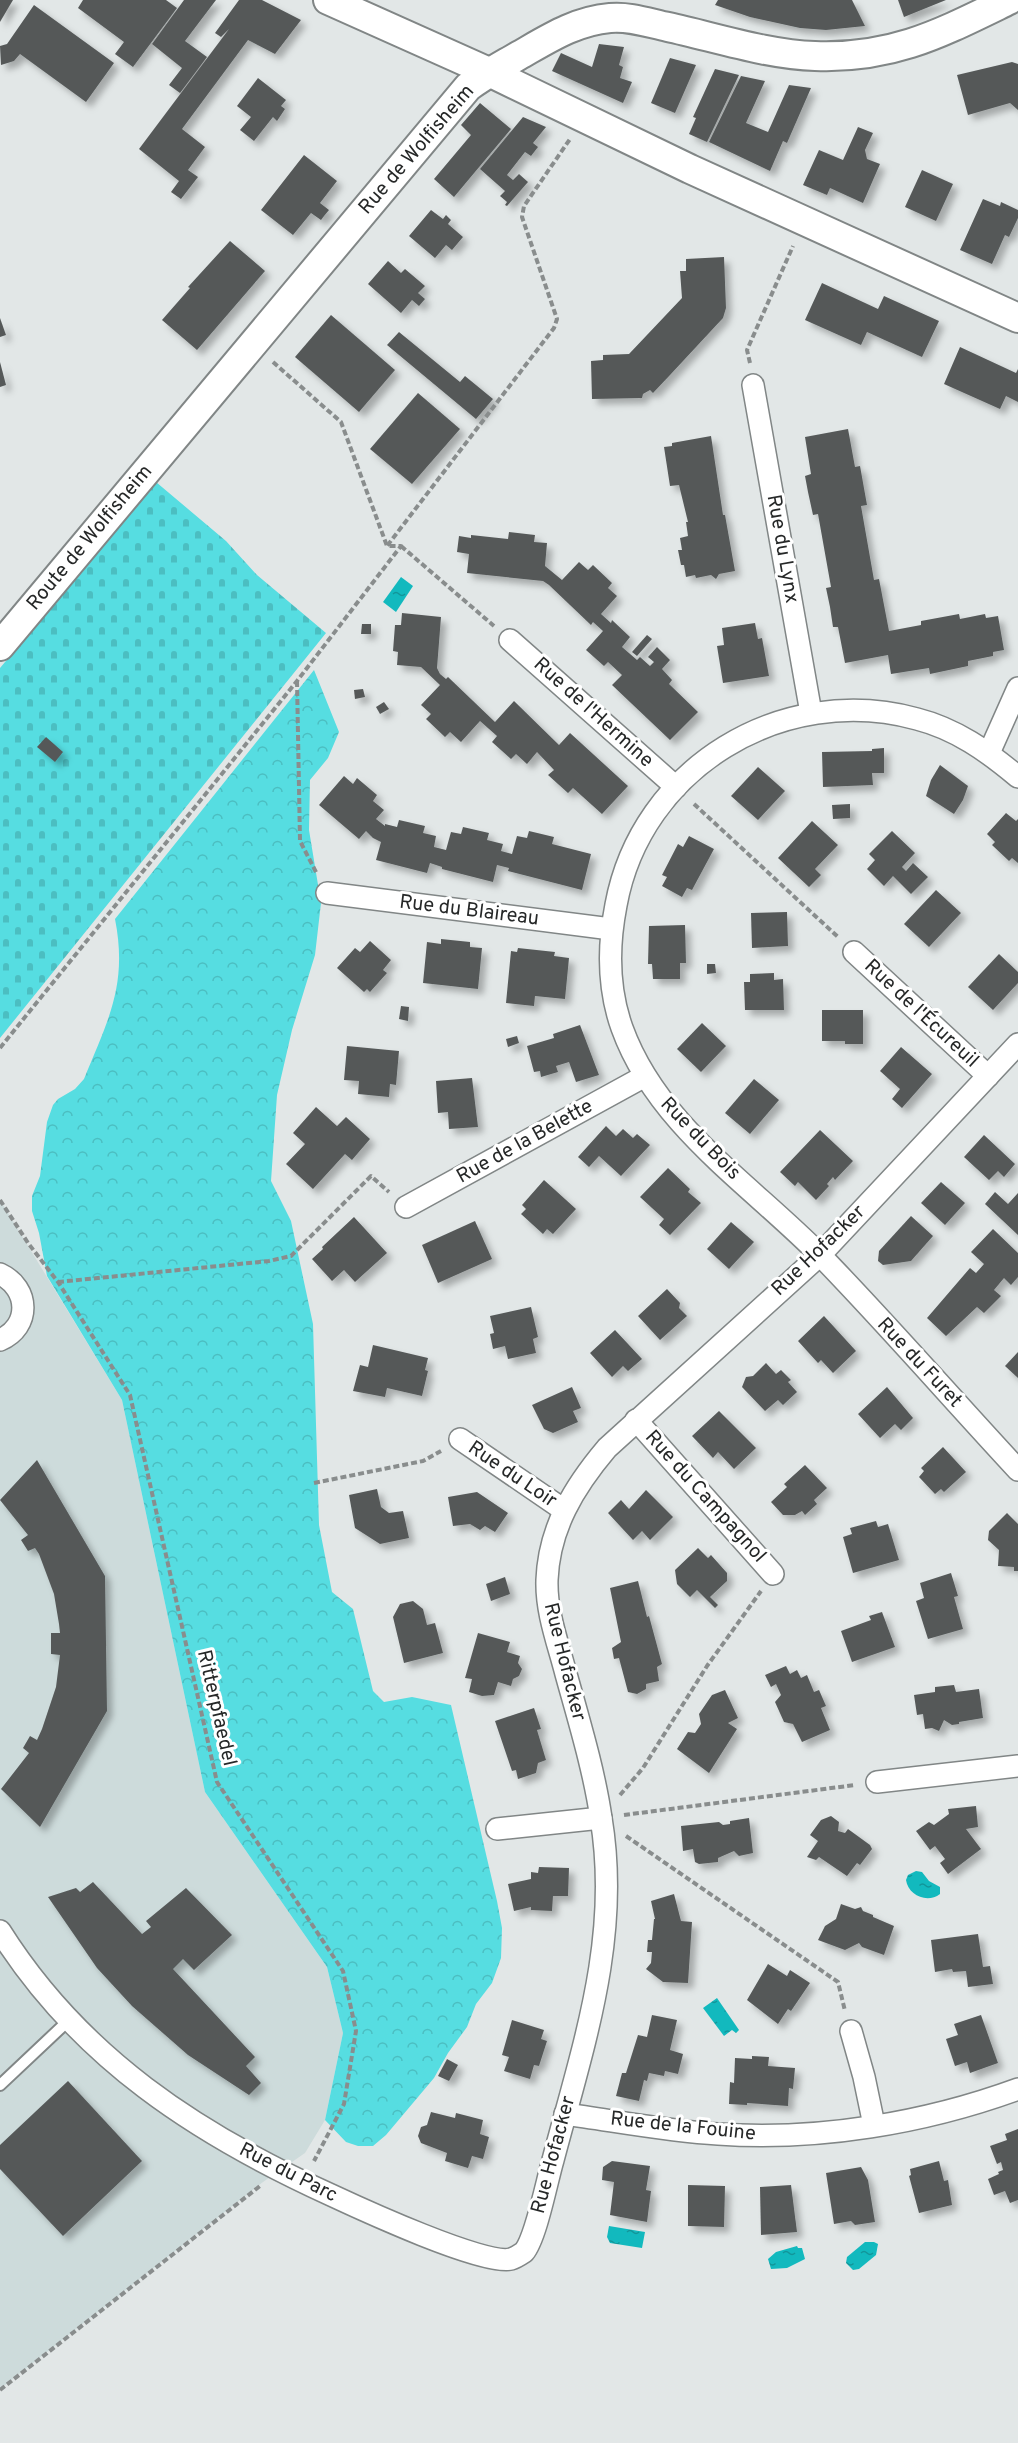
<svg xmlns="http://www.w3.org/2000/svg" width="1018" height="2443" viewBox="0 0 1018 2443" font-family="Overpass,sans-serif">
  <defs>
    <pattern id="forest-crowns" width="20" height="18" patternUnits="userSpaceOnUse" patternTransform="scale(1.5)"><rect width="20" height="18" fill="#56dde1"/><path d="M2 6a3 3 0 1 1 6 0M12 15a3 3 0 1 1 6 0" fill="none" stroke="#4bbec1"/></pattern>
    <pattern id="cemetery-stones" width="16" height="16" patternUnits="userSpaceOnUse" patternTransform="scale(1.5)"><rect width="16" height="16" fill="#56dde1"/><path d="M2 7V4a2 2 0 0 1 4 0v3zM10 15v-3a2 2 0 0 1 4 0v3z" fill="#4bbec1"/></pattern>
    <pattern id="water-ripples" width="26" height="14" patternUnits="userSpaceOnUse" patternTransform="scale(1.5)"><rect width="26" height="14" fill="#12b9be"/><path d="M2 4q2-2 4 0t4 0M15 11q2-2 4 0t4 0" fill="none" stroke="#11969a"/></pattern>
    <filter id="shadow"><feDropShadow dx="5.5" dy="5.5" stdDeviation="3" flood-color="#0004"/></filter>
  </defs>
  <rect width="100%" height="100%" fill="#e2e7e7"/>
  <polygon fill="#cddbdb" points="0,1200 122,1400 205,1792 327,1967 343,2033 325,2120 305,2153 263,2182 0,2389"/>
  <path fill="url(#forest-crowns)" d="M314,670L339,732L328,758L310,780L309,830L321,903L315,955L292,1030L277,1095L271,1181L291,1221L313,1324L319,1525L332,1592L353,1609L373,1691L384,1702L412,1697L451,1705L497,1901L502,1928L501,1958L492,1983L476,2004L467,2027L448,2053L434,2078L386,2135L373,2146H358L346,2142L325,2120L343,2033L327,1967L205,1792L122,1400L47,1276L39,1233L32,1211V1196L40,1176L47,1122L53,1105L58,1099L75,1089L84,1079C108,1020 128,985 115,919Z"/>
  <polygon fill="url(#cemetery-stones)" points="156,482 226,541 257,575 326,633 0,1038 0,668"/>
  <g fill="url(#water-ripples)">
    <polygon points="401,577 413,586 396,612 383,602"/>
    <path d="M916,1871L922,1872L929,1881L940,1887V1894C927,1904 908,1895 906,1880L908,1875Z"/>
    <polygon points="717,1998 739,2030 736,2033 732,2030 724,2036 703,2008"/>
    <polygon points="609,2226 645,2232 642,2248 610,2243 607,2237"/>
    <polygon points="865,2242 874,2242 878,2244 876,2255 859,2269 853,2270 846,2263 847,2257"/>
    <polygon points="797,2246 798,2248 802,2248 805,2259 787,2268 771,2269 768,2259 776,2252"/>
  </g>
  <g fill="#555959" filter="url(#shadow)">
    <polygon points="0,0 13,0 0,22"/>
    <polygon points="83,0 166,0 177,8 133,67 115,54 124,42 78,8"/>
    <polygon points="184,0 216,0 185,41 207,57 180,93 169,85 182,68 152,44"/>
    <polygon points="239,0 262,0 301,20 275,54 248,40 182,129 205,147 188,170 198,177 181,199 171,192 179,181 139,149 229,29 221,37 215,33"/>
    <polygon points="718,0 852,0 865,26 826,30 800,28 750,17 715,5"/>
    <polygon points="898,0 946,0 904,17"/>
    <polygon points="34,5 114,63 86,102 20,54 14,61 1,65 0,46 7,44"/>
    <polygon points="599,44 624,47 619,65 623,67 620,78 632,82 623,103 552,71 561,53 592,67"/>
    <polygon points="670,58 696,65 675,113 651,103"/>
    <polygon points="1012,62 1018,64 1018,110 1010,103 968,115 957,75"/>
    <polygon points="715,69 739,75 707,142 689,134 696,118 693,117"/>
    <polygon points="741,76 765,81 746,123 768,132 789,85 811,88 787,143 783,141 770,171 709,142"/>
    <polygon points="258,78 286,100 281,106 285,109 277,121 273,117 254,141 240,130 251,117 237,106"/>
    <polygon points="480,103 511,129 454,197 434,179 471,135 461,125"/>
    <polygon points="523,117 546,127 533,143 538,147 531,156 525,152 507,175 513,180 519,174 528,182 507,206 505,205 507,202 500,196 505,191 480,169"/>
    <polygon points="858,127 873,133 865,150 867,159 880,164 863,203 830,188 827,195 803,185 819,150 843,160"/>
    <polygon points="304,155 337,181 320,203 329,210 324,216 321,220 311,213 293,235 261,210"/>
    <polygon points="922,170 953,184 936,221 905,207"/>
    <polygon points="983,199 1000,206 1001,202 1018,210 1018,218 1009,237 1005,235 992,264 960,250"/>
    <polygon points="431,210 443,219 446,215 451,220 448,224 463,237 452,250 446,245 435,258 409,236"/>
    <polygon points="230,241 265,271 197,350 162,320 190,288 188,287"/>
    <polygon points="724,257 726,308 723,318 670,375 653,393 650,390 643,394 642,398 592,399 591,361 603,360 603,355 629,354 682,298 680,271 686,271 686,259"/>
    <polygon points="388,261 401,273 405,269 425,286 418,293 425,299 419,306 412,300 401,313 368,284"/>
    <polygon points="822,283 878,309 884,296 939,321 922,357 867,332 861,345 805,320"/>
    <polygon points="331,315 395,370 359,412 295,357"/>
    <polygon points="0,318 6,335 0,337"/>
    <polygon points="399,332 460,382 465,376 493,399 476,419 387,345"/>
    <polygon points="960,347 1016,373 1018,369 1018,402 1006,396 1000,409 944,384"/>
    <polygon points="0,362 6,385 0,387"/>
    <polygon points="418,393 460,429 412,484 370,449"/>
    <polygon points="848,429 855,467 860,466 867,505 861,506 874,580 879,579 889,631 921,625 921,621 959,614 960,619 985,614 986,618 998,616 1004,650 993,652 993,656 968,661 968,666 930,674 929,668 891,674 888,655 845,663 838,627 833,627 830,607 826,588 831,587 818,514 813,515 808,492 805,476 811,474 805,437"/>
    <polygon points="711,436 723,515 725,515 735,571 719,574 716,579 711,575 696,578 695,575 686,577 684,565 681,565 678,550 682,550 680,538 688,536 686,522 688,522 679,485 670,486 664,447 672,446 672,443"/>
    <polygon points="509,532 535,535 534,542 547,543 545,566 562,580 579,562 588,570 593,565 612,583 608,588 617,596 601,614 611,623 612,620 630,637 622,647 637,660 640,657 650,666 654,662 648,657 657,647 670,660 662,669 672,680 669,684 698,712 670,740 612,685 622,675 608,662 604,666 586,650 603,631 593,622 591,625 549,585 543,581 467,573 469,554 457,552 459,536 471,538 471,535 508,539"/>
    <polygon points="402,613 441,617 437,668 440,674 446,679 448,677 495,722 514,701 559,745 570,733 628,786 602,814 573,788 568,793 548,775 554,770 537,752 527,764 516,754 511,759 492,742 497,736 480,721 461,742 450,732 445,737 426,719 431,714 421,705 440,685 421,667 397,665 398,652 393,651 395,625 401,625"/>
    <polygon points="755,623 758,639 762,638 769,676 723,683 717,646 724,645 722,628"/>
    <polygon points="362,624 371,624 371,634 361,634"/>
    <polygon points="647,635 652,639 637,656 632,652"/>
    <polygon points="363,689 365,697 355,699 354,690"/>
    <polygon points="384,702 389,709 380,714 376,707"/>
    <polygon points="46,737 63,752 55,762 37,747"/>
    <polygon points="884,748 884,773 872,773 873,785 823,787 822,752 872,751 872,749"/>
    <polygon points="940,765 968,786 963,800 954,814 926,796 931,780"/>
    <polygon points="758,767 785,791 758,820 731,796"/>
    <polygon points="344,776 353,784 357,778 377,795 373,801 384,810 376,819 385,826 385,824 397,827 399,820 425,826 423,833 436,836 434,847 446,850 451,832 461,834 463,827 489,833 487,840 503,844 501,851 512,854 517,836 527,838 529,831 554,837 552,844 591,854 582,890 508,871 509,868 497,865 493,882 442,869 442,867 430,863 427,873 376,860 381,842 373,838 366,831 359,839 319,805"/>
    <polygon points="850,804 850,818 833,819 832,805"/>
    <polygon points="1006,813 1016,821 1018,819 1018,863 1012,858 1009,861 992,845 995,842 987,834"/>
    <polygon points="812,821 838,845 815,869 821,875 809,887 778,858"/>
    <polygon points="892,831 915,853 902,867 906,871 913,863 928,877 911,894 893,876 884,886 867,869 875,860 869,854"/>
    <polygon points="689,836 714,849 692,890 687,888 682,897 662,886 667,877 662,875 678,844 683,847"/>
    <polygon points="936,890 961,913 929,947 904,924"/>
    <polygon points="787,912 788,946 752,948 751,913"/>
    <polygon points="685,925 686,963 680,963 680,979 653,979 652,964 648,964 649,926"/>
    <polygon points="441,939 470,942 470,947 482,948 478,989 423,983 427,942 441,944"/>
    <polygon points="370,941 391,960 383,970 387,973 370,992 367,989 364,992 337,968 355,948 360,952"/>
    <polygon points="518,948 555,952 554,956 569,958 565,999 535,996 534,1006 506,1003 511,951 517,952"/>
    <polygon points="999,954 1018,972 1018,983 993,1010 968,987"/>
    <polygon points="707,964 715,964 716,973 707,974"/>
    <polygon points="774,973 774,980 783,979 784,1010 745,1010 744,982 750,982 750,974"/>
    <polygon points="401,1006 409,1007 408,1021 399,1019"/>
    <polygon points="822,1010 863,1010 863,1044 845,1044 845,1041 822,1041"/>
    <polygon points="702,1023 726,1046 701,1072 677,1049"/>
    <polygon points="580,1025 599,1075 576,1082 569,1062 556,1066 558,1072 541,1077 540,1071 534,1072 527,1046 554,1038 553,1034"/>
    <polygon points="517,1036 519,1043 508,1047 506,1039"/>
    <polygon points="347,1046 399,1051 396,1085 390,1084 389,1097 358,1094 359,1081 344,1080"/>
    <polygon points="901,1047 932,1074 902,1108 892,1099 900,1089 880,1071"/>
    <polygon points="472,1078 478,1127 449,1129 448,1112 438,1113 436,1081"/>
    <polygon points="754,1079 779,1100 750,1134 725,1113"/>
    <polygon points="316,1107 337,1126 346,1117 370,1139 352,1160 345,1154 313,1189 286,1164 305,1144 293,1133"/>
    <polygon points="606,1126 616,1136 623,1129 633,1138 637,1134 650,1145 621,1176 599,1156 589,1167 578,1157"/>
    <polygon points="820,1130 853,1161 835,1180 833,1177 827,1184 829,1186 816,1200 798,1182 795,1186 780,1172"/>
    <polygon points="984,1135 1015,1164 1004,1177 998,1171 989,1180 964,1157"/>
    <polygon points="668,1168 690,1189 688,1192 701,1203 670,1235 659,1225 664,1219 640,1197"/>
    <polygon points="544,1180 576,1209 553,1234 547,1229 543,1234 521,1214 526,1209 522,1205"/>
    <polygon points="941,1182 965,1203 945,1225 921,1203"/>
    <polygon points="995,1192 1008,1204 1018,1193 1018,1235 985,1204"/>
    <polygon points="911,1216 933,1236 911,1261 883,1265 878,1261 879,1251"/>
    <polygon points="354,1217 387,1253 355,1282 344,1270 332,1281 312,1259 323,1249 322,1247"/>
    <polygon points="475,1221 492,1259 438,1283 422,1245"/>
    <polygon points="731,1222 754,1242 729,1269 707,1249"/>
    <polygon points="993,1229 1018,1253 1018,1277 1011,1285 1004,1278 994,1290 1001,1296 984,1313 977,1307 946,1336 927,1318 970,1268 976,1273 984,1264 971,1252"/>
    <polygon points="667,1289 680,1303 679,1308 687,1316 660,1340 638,1316"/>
    <polygon points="531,1307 538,1337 533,1339 536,1353 508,1359 505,1346 493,1349 490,1334 494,1333 490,1316"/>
    <polygon points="824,1316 856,1351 833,1373 821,1360 818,1363 798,1341"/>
    <polygon points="615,1330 642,1359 628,1371 623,1366 612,1377 590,1353"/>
    <polygon points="373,1345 428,1358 425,1370 428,1371 422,1396 387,1388 385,1397 353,1391 360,1365 368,1367"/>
    <polygon points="1018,1352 1018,1378 1005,1366"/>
    <polygon points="766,1363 776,1374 781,1370 791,1380 788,1382 797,1392 783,1405 778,1400 765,1411 742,1387 746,1377 753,1376"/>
    <polygon points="572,1387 581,1408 573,1411 578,1422 553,1433 544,1429 532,1405"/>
    <polygon points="887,1387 913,1418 901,1430 895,1424 880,1438 858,1414"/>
    <polygon points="719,1411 756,1448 734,1469 718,1452 713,1458 692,1436"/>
    <polygon points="943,1447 966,1472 944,1492 941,1489 935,1494 919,1477 924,1471 921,1468"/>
    <polygon points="37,1460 105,1576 107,1711 40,1827 1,1789 29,1753 23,1748 30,1736 37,1740 42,1729 56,1687 60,1655 51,1654 51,1633 60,1633 59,1624 54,1594 39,1554 35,1548 28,1551 21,1540 28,1535 0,1500"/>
    <polygon points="805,1465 827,1488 814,1500 817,1504 805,1515 802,1511 795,1515 783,1515 771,1502 787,1487 784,1484"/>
    <polygon points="377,1489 381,1507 389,1513 403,1511 409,1538 380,1544 355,1528 349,1495"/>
    <polygon points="646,1490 673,1517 650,1540 642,1531 633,1540 608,1513 621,1500 629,1509"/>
    <polygon points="477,1492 508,1513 495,1532 485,1526 480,1530 470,1524 453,1526 448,1497"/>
    <polygon points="1007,1513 1018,1524 1018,1571 1014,1571 1014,1567 998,1566 999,1550 988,1540 989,1531"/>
    <polygon points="876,1521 878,1527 888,1524 899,1560 853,1573 843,1537 852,1534 850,1528"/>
    <polygon points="698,1548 708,1558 711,1555 727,1573 727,1581 710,1597 718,1605 715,1608 697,1590 690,1597 677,1584 675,1570"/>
    <polygon points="951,1573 958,1596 954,1597 963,1629 928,1639 916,1601 924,1598 920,1583"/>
    <polygon points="505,1577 510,1594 491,1601 486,1584"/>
    <polygon points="638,1581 647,1617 649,1616 662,1664 657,1667 659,1681 646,1684 646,1689 637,1694 628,1692 619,1658 614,1659 612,1648 621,1642 610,1588"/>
    <polygon points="413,1601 423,1609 427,1625 435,1623 443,1653 404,1663 393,1617 400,1604"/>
    <polygon points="882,1612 895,1647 852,1662 841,1631 871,1620 869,1616"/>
    <polygon points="478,1633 510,1642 507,1652 520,1656 518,1663 522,1669 519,1676 513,1679 511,1686 498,1682 494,1695 482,1696 469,1692 472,1679 465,1678"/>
    <polygon points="786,1666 790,1674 797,1670 801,1678 807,1675 814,1692 819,1690 826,1706 821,1708 830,1730 802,1742 793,1724 784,1722 775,1702 781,1695 776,1684 771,1687 765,1675"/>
    <polygon points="954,1685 956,1692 979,1689 983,1718 959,1722 959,1724 952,1725 944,1720 939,1731 932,1728 925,1729 923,1714 917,1715 914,1695 935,1692 935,1687"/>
    <polygon points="725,1690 738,1718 728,1723 737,1729 709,1773 677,1749 688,1732 695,1733 701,1724 699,1714 712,1695"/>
    <polygon points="534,1708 541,1729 537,1730 546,1760 538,1763 536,1773 518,1779 516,1770 512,1771 495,1721"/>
    <polygon points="976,1806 978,1827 966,1829 981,1849 948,1874 940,1863 945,1859 935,1846 930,1850 916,1831 929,1822 934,1825 949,1814 948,1809"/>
    <polygon points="831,1816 839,1822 838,1831 845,1833 848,1829 870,1845 872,1849 860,1865 857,1863 847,1876 819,1857 816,1860 807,1857 818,1841 810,1835 821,1820"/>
    <polygon points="749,1818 753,1853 739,1856 734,1851 718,1858 718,1862 699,1864 695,1862 693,1849 683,1851 681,1826 719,1822 723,1825 730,1824 730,1821"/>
    <polygon points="539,1867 569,1868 568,1896 553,1896 552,1911 531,1910 531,1907 514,1911 508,1884 531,1879 531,1872 538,1873"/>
    <polygon points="93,1882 142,1934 151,1927 146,1921 186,1888 232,1935 194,1970 183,1959 173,1969 255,2057 246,2066 261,2083 249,2095 188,2055 132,2006 97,1968 48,1897 76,1888 80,1892"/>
    <polygon points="674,1894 681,1921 692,1922 688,1983 663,1982 646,1969 651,1963 652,1952 647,1952 648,1940 652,1940 654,1919 655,1919 651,1901"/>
    <polygon points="841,1904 855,1909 861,1907 863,1911 873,1915 873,1917 894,1926 884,1955 862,1947 859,1943 845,1950 818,1940 825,1926 836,1919"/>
    <polygon points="978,1934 983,1967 990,1966 993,1984 968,1987 966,1971 953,1972 952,1969 935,1972 931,1940"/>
    <polygon points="768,1964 787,1976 790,1970 810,1983 791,2011 788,2009 778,2024 747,2000"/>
    <polygon points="652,2015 677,2020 670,2050 683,2054 678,2074 665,2071 664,2076 649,2073 647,2081 644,2080 639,2101 616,2096 622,2073 626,2073 638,2035 647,2037"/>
    <polygon points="981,2015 998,2063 970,2073 967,2062 955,2066 946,2039 958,2035 954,2024"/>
    <polygon points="512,2020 544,2030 541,2039 547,2041 539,2066 534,2065 530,2079 504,2071 509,2057 502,2055"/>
    <polygon points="752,2056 769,2057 768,2066 795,2068 793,2089 789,2088 788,2106 747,2103 747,2105 729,2104 730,2082 734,2083 735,2058 752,2059"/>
    <polygon points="447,2059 458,2065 449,2081 438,2076"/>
    <polygon points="68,2081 142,2161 63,2236 0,2169 0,2145"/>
    <polygon points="431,2112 455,2118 456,2113 483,2120 480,2134 489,2137 483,2159 472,2156 468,2168 445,2161 447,2153 421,2143 418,2136 421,2127 427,2125"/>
    <polygon points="1018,2129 1018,2200 1010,2203 1005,2191 994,2195 988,2179 999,2174 998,2172 1003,2170 1001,2162 997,2164 990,2146 1007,2140 1005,2134"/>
    <polygon points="612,2161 650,2166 646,2190 651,2191 647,2222 610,2215 614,2182 602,2180 603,2167"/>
    <polygon points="939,2161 944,2181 948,2180 952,2205 919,2213 909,2176 911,2175 910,2169"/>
    <polygon points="861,2167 868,2180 875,2222 855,2225 851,2221 834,2224 826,2173"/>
    <polygon points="688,2185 725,2186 724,2227 688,2226"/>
    <polygon points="791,2185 797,2232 761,2235 760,2187"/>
  </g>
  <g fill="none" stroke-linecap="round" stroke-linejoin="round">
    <g stroke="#818686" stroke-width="14">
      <polyline id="lane" points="0,2085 68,2021"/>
    </g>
    <g stroke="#818686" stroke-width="24">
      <g id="street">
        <polyline points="753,385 811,713"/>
        <polyline points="510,640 676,787"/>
        <polyline points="989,753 1018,688"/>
        <path d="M1018,777C987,751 956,729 917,719C782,682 641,768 616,905C608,946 608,989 622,1028C657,1125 750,1184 820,1255C888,1325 952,1399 1018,1470"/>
        <polyline points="327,893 611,929"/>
        <polyline points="854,952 988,1076"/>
        <polyline points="406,1207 645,1076"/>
        <path d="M0,1274C30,1288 31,1327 0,1340"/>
        <polyline points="636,1420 773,1574"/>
        <polyline points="460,1439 564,1510"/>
        <polyline points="877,1782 1018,1766"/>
        <polyline points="497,1829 601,1818"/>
        <path d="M0,1931C80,2058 197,2134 331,2195C361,2209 485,2266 511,2259C515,2258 521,2254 524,2252C536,2238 547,2180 553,2160C583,2046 621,1938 601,1818C594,1770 579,1721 566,1674C558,1643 546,1612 547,1580C549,1528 574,1487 607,1448L820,1255L1018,1044"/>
        <polyline points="851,2031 864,2077 874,2125"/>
        <path d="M565,2114C616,2121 667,2131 718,2134C818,2141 925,2123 1018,2089"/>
      </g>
    </g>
    <g stroke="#818686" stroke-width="32">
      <g id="secondary">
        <polyline points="328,0 489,72 690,169 1018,318"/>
        <path d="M0,646L468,87C484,75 501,66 518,56C548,39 575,21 610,18C629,16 649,23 668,27C714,37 769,55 815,56C893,59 941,33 1009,0"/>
      </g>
    </g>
    <g stroke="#898d8d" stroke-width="4" stroke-dasharray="6 3" stroke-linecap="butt">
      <polyline points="273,362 341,422 387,546"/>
      <polyline points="750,363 747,350 793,246"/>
      <polyline points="401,546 494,626"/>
      <polyline points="297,681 300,841 317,874"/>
      <polyline points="694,804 838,937"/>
      <polyline points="0,1048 297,681 401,546 387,546 554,328 557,319 522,217 524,206 570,139"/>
      <polyline points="0,1200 28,1243 58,1282 130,1395 217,1782 343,1971 356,2031 344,2104 314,2161"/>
      <polyline points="58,1282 269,1261 291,1256 371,1176 389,1192"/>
      <polyline points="314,1483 423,1461 441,1451"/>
      <polyline points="620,1795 643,1768 707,1666 761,1591"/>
      <polyline points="624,1815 855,1785"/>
      <polyline points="626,1836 838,1982 845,2011"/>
      <polyline points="0,2390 260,2186"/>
    </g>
    <use href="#lane" stroke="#fff" stroke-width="10"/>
    <use href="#street" stroke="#fff" stroke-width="21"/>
    <use href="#secondary" stroke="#fff" stroke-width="28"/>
  </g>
  <g text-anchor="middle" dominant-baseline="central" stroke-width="6" stroke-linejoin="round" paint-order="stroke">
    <g font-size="20" fill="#262828" stroke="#fff">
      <text transform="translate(417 150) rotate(-49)">Rue de Wolfisheim</text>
      <text transform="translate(90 538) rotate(-50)">Route de Wolfisheim</text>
      <text transform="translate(782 549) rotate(80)">Rue du Lynx</text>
      <text transform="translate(593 713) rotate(42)">Rue de l'Hermine</text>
      <text transform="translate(469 911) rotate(7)">Rue du Blaireau</text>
      <text transform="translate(921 1014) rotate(43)">Rue de l'Écureuil</text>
      <text transform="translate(700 1139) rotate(46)">Rue du Bois</text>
      <text transform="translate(525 1142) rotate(-29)">Rue de la Belette</text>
      <text transform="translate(819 1251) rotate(-44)">Rue Hofacker</text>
      <text transform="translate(919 1363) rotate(47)">Rue du Furet</text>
      <text transform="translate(512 1475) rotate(34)">Rue du Loir</text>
      <text transform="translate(705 1497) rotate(48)">Rue du Campagnol</text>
      <text transform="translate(564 1662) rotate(76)">Rue Hofacker</text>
      <text transform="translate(216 1708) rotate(77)">Ritterpfaedel</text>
      <text transform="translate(683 2127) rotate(6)">Rue de la Fouine</text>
      <text transform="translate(554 2155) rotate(-75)">Rue Hofacker</text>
      <text transform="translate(288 2173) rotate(27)">Rue du Parc</text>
    </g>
  </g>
</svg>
